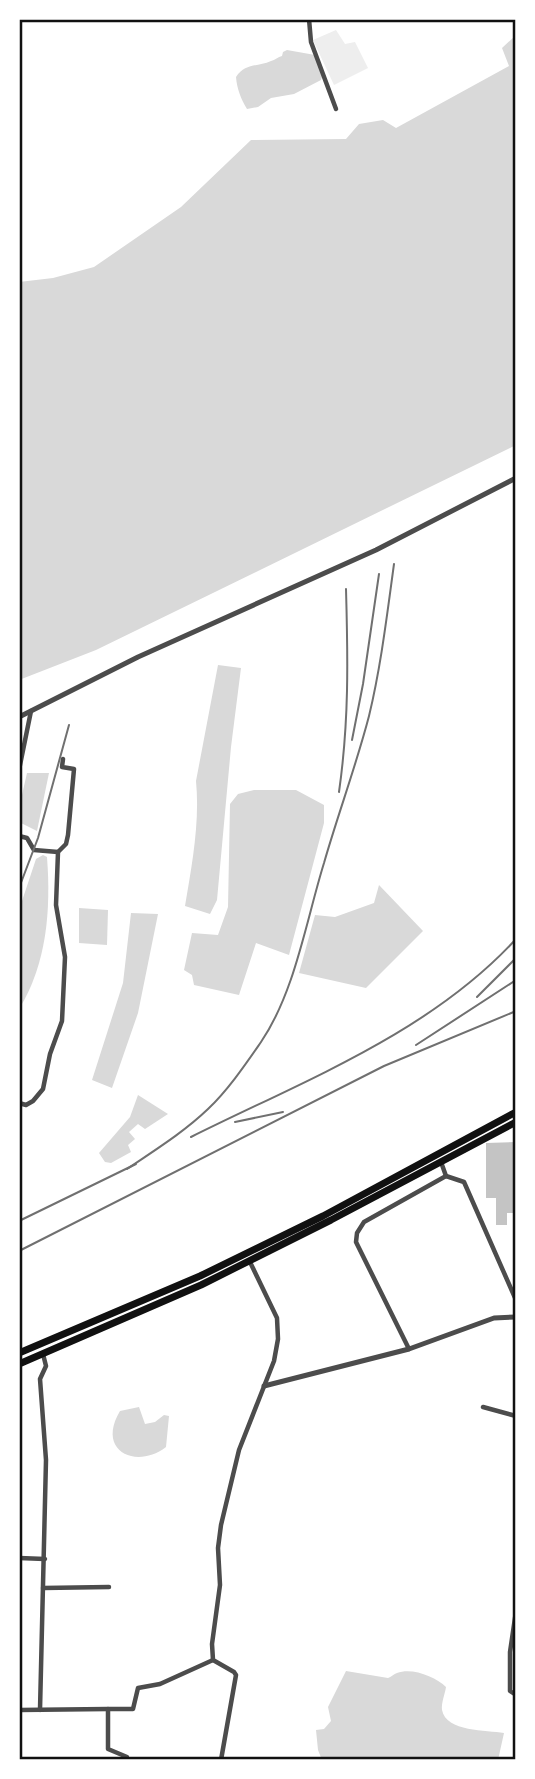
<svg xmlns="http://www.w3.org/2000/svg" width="535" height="1779" viewBox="0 0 535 1779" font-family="Quicksand,sans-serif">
  <rect width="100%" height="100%" fill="#fff"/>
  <polygon fill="#eee" points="336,30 345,44 355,42 368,68 334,85 313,40"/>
  <g fill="#d9d9d9">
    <polygon points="516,35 516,445 96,650 19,680 19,282 53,278 94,267 181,207 251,140 346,139 359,124 383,120 396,128 509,66 502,48"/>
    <path d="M287,50L315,55L322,77L321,80L294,94L271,98L258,107L247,109C241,99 237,89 236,77C245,63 258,67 271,61C275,60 278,57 282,56L283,52Z"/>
    <path d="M218,665L241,668L231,747L217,900L210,914L185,906C192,865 200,822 196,781Z"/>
    <polygon points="27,773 49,773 37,831 19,822 19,808"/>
    <polygon points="254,790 296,790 324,805 324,823 289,955 256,943 239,995 194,985 192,975 184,970 192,933 218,935 228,907 230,804 238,794"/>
    <path d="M43,855L47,857C51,909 47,964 19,1009V910L36,859Z"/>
    <polygon points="379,885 423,931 366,988 299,973 315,915 335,917 374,903"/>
    <polygon points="79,908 108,910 107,945 79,943"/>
    <polygon points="131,913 158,914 138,1013 112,1088 92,1080 123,983"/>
    <polygon points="138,1095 168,1114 145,1129 138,1124 129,1132 135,1139 128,1145 131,1152 111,1163 105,1162 99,1153 130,1117"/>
    <path d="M139,1407L145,1424L155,1422L164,1415L169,1416L166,1447C136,1470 96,1451 120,1411Z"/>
    <path d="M346,1671L388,1678C391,1677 394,1674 397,1673C412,1667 436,1677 446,1687C445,1694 441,1703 442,1710C446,1732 487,1730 504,1733L498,1760H322L318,1750L316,1730L324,1729L331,1721L328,1707Z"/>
  </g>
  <polygon fill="#c4c4c4" points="516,1142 516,1213 507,1213 507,1225 496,1225 496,1198 486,1198 486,1143"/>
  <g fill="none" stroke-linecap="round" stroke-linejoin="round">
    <g stroke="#4c4c4c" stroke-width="4.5">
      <polyline points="309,19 311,42 336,109"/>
      <polyline points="19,770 31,711"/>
      <polyline points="19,836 27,838 34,850 58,852"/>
      <polyline points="19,1103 26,1105 33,1101 43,1089 50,1054 62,1021 65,957 56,905 58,852 66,844 68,835 74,769 62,767 63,759"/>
      <polyline points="441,1162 446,1176"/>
      <polyline points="409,1349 356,1242 357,1233 364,1222 446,1176 464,1182 516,1300"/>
      <polyline points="483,1407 516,1416"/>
      <polyline points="19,1558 45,1559"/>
      <polyline points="43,1588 109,1587"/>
      <polyline points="516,1611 510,1652 510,1691 516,1695"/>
      <polyline points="19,1710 108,1709"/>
      <polyline points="40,1710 46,1460 40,1379 46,1366 43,1354"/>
      <polyline points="127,1760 127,1757 108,1749 108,1709 133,1709 138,1688 160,1684 213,1660"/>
      <polyline points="221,1760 236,1675 234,1672 213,1660 212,1644 220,1585 218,1548 221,1525 239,1450 274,1361 278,1339 277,1318 250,1262"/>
    </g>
    <g stroke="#4c4c4c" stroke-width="5">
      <polyline points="19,717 138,657 376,550 516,478"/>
      <polyline points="264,1386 409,1349 494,1318 516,1317"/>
    </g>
    <g stroke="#111" stroke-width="7">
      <polyline points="19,1353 200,1276 323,1216 516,1112"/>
      <polyline points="19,1364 201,1285 331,1220 516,1122"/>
    </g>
    <g stroke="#707070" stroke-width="2">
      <polyline points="352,740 363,684 379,574"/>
      <path d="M339,792C349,722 348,660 346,589"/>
      <polyline points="19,888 38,838 69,725"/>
      <polyline points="477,997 516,958"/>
      <polyline points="416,1045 516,980"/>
      <polyline points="235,1122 283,1112"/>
      <path d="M191,1137C303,1081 430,1033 516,939"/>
      <path d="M127,1169C155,1150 184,1132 208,1109C228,1090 245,1065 261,1042C295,992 306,921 324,863C338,814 356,766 369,716C381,666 387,615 394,564"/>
      <polyline points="19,1221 136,1164"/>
      <polyline points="19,1251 384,1066 516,1011"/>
    </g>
  </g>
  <rect width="535" height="1779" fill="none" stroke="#ffffff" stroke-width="42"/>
  <rect x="21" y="21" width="493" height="1737" fill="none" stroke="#111" stroke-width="2.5"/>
</svg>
